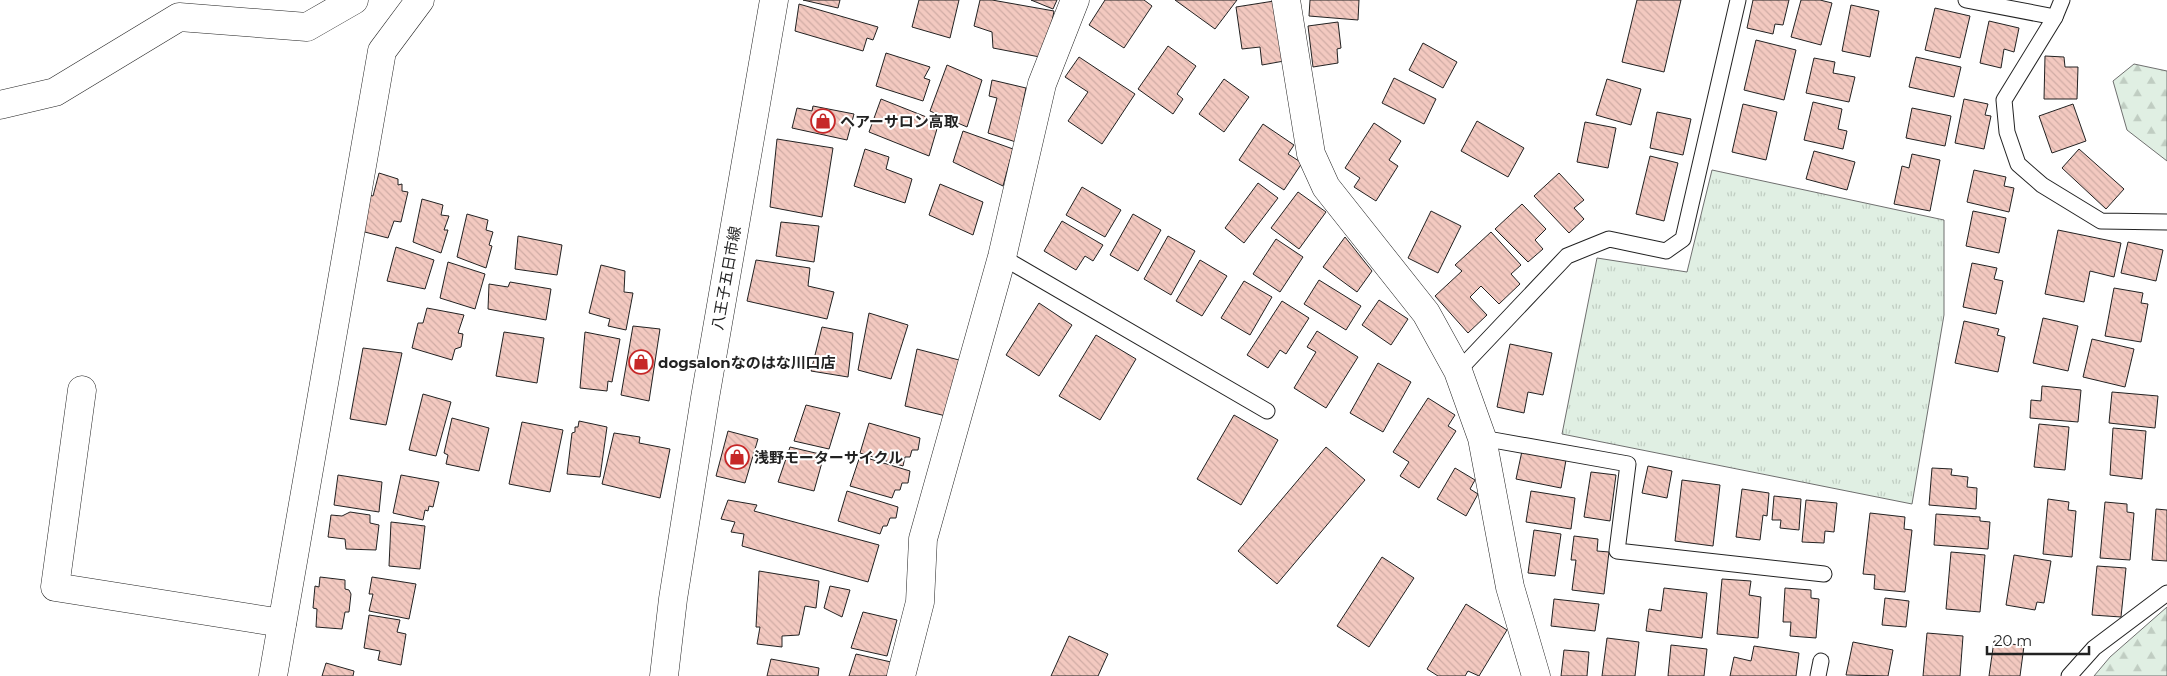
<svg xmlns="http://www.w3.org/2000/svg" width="2167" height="676" viewBox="0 0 2167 676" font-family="Montserrat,'Noto Sans JP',sans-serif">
  <defs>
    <pattern id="forest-firs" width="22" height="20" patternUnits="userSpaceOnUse" patternTransform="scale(1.25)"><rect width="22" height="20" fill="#e0efe3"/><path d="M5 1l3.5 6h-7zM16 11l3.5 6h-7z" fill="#c0cdc2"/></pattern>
    <pattern id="park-tufts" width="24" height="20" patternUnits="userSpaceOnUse" patternTransform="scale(1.25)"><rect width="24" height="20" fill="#e0efe3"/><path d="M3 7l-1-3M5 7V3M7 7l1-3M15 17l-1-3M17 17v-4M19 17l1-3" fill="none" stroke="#c0cdc2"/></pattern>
    <pattern id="building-back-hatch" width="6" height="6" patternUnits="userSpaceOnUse" patternTransform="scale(1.25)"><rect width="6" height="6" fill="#f3c9c0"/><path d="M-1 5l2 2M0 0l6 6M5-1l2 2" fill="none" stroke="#d0aca5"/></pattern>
  </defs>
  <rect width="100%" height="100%" fill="#fff"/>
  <g fill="url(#forest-firs)" stroke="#6f6f6f">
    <polygon points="2134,64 2167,71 2167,161 2127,130 2113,81"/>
    <polygon points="2167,607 2167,676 2094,676 2110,657"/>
  </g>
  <polygon fill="url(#park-tufts)" stroke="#6f6f6f" points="1712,170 1944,220 1944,315 1912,504 1562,434 1597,258 1687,272"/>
  <g fill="url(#building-back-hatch)" stroke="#222">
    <polygon points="803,0 840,0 838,8"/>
    <polygon points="919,0 959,0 950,38 912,27"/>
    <polygon points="980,0 992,0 1054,11 1045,58 993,48 992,32 974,26"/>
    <polygon points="1031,0 1057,0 1053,9"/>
    <polygon points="1105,0 1144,0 1152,6 1124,48 1089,25"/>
    <polygon points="1175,0 1237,0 1215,29"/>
    <polygon points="1310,0 1359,0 1358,20 1309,16"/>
    <polygon points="1637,0 1681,0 1664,72 1622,62"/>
    <polygon points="1753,0 1789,0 1783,25 1775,24 1773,34 1747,28"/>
    <polygon points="1801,0 1820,0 1832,3 1821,45 1791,37"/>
    <polygon points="1274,1 1284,61 1262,65 1260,47 1242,49 1236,7"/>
    <polygon points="799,4 878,27 873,40 867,38 863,51 795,31"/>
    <polygon points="1851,5 1879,11 1870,57 1842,51"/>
    <polygon points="1935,8 1970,16 1960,58 1925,50"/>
    <polygon points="1989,21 2019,28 2014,52 2004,49 2001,68 1980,63"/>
    <polygon points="1338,22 1341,48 1337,49 1338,63 1313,67 1308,26"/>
    <polygon points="1756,40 1796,50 1784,100 1744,90"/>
    <polygon points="1423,43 1457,62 1443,88 1409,70"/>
    <polygon points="1168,46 1196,66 1177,94 1183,99 1173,114 1138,89"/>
    <polygon points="886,53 930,67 924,78 930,80 923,101 876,86"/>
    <polygon points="2045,56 2064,57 2065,67 2078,67 2077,99 2044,99"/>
    <polygon points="1079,57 1135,94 1102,144 1068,121 1088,92 1065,77"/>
    <polygon points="1916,57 1961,67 1954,97 1909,87"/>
    <polygon points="1814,58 1835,62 1833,73 1855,77 1849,102 1806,93"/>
    <polygon points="947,65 982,80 967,127 930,111"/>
    <polygon points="1394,78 1436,99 1424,124 1382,103"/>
    <polygon points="1224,79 1249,97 1224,132 1199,114"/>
    <polygon points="1607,79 1641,89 1631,125 1596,115"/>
    <polygon points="992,80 1026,88 1022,107 1028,106 1019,143 988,133 997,98 989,96"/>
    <polygon points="881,99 939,122 929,156 869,132"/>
    <polygon points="1964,99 1988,104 1985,115 1991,116 1984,149 1955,143"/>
    <polygon points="1813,102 1842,109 1838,129 1847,131 1843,149 1804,140"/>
    <polygon points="1743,104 1777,112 1766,160 1732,152"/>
    <polygon points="2073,104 2086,141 2052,153 2039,116"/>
    <polygon points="813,106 854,114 847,140 792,128 797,108 812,111"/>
    <polygon points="1912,108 1951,116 1945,146 1906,138"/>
    <polygon points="1657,112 1691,119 1683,155 1650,148"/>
    <polygon points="1477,121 1524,148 1508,177 1461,151"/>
    <polygon points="1585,122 1616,128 1608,168 1577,162"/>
    <polygon points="1374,123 1401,141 1389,160 1398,166 1376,201 1354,187 1360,178 1345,168"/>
    <polygon points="1263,124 1294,145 1288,154 1302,163 1284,190 1239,160"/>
    <polygon points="963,131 1013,149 1003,186 953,162"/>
    <polygon points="777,139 833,148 822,217 770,207"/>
    <polygon points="865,149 889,157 886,169 912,179 905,203 854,186"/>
    <polygon points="2079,149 2124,189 2106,209 2062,168"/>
    <polygon points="1814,151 1855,162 1847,190 1806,179"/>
    <polygon points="1912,154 1940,160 1930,211 1894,204 1902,166 1909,168"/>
    <polygon points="1650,156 1678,163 1664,221 1636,214"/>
    <polygon points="1974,170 2006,177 2004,186 2014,188 2009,212 1967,202"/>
    <polygon points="379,173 398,179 398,185 402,184 402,191 408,192 401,222 394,221 388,238 357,230 369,195 373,196"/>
    <polygon points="1559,173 1584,200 1574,208 1584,219 1569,233 1534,196"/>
    <polygon points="1258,183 1278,198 1244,243 1225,228"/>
    <polygon points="940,184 983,202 973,235 929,215"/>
    <polygon points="1082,187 1121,210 1105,237 1066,215"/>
    <polygon points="1298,192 1326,212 1299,249 1271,228"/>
    <polygon points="422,199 443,205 441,215 449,216 444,230 448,230 441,253 413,242"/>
    <polygon points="1522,204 1546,229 1535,240 1543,249 1528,262 1495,229"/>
    <polygon points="1431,211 1461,226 1438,273 1408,258"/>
    <polygon points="1973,211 2006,218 1999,253 1966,246"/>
    <polygon points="467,214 488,220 486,230 493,232 489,245 492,246 486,268 457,257"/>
    <polygon points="1133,214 1161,230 1138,271 1110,255"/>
    <polygon points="1062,221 1103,245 1093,261 1085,256 1076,270 1044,251"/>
    <polygon points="781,222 819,226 814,262 776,256"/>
    <polygon points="2058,230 2121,243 2114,277 2090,271 2084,302 2045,294"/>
    <polygon points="1491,232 1521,265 1511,274 1520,284 1499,304 1481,286 1470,297 1487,315 1468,333 1435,296 1462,271 1455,265"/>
    <polygon points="518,236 562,245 557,275 515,269"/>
    <polygon points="1168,236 1195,251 1171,295 1144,279"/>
    <polygon points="1345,237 1372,271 1357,292 1323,267"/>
    <polygon points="1276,239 1303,257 1280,292 1253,274"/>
    <polygon points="2128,242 2163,250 2156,281 2121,273"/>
    <polygon points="396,247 434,260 425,289 387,281"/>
    <polygon points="756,260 810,268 808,286 834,292 827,319 747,301"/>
    <polygon points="1200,260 1227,276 1202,316 1176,301"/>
    <polygon points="448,262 485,274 475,309 440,298"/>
    <polygon points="1972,263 1997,268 1994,279 2003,281 1996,314 1963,307"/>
    <polygon points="601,265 625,271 624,292 633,293 626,330 608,326 610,319 589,313"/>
    <polygon points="1319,280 1361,306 1346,330 1304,304"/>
    <polygon points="1244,281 1272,297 1250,335 1221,318"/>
    <polygon points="510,282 551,289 546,320 488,309 489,284 508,287"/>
    <polygon points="2114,288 2143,293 2141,303 2148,304 2141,342 2105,336"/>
    <polygon points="1379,300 1408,319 1391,345 1362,325"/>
    <polygon points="1282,301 1309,318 1286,354 1280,350 1268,368 1247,355"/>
    <polygon points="1039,303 1072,325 1039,376 1006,355"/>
    <polygon points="427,308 464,315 458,333 463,334 461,347 455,349 452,360 412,348 418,323 423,323"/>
    <polygon points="869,313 908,325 891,379 858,370"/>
    <polygon points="2043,318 2078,326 2068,371 2033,363"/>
    <polygon points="1964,321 1999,329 1997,335 2005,337 1998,372 1955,363"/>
    <polygon points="633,326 660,329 649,401 621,395"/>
    <polygon points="822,327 853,333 848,377 811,371"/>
    <polygon points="1317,331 1358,357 1326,408 1294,388 1316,352 1307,347"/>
    <polygon points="504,332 544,338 537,383 496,376"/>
    <polygon points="585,332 620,339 612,382 608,381 607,391 580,388"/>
    <polygon points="1096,335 1136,359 1100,420 1059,396"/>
    <polygon points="2092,339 2134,349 2125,387 2083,377"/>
    <polygon points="1510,344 1552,353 1543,395 1528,392 1524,413 1497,407"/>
    <polygon points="363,348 402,353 386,425 350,419"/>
    <polygon points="917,349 959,360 946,416 905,406"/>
    <polygon points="1378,363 1411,382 1383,432 1350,413"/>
    <polygon points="2042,386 2081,390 2078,422 2030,418 2031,400 2041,401"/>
    <polygon points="2112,392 2158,396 2155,428 2109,423"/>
    <polygon points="423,394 451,402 436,456 409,450"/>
    <polygon points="1428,398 1455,415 1448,426 1456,431 1419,488 1400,476 1409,462 1393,452"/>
    <polygon points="806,405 840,413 829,449 794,441"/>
    <polygon points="1234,415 1278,440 1241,505 1197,479"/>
    <polygon points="452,418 489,428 479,471 446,464 448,455 444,453"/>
    <polygon points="579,421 607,427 600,477 567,474 572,433 575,432 575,427 578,427"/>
    <polygon points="522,422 563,430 550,492 509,484"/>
    <polygon points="869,423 920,438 918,450 912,450 910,457 905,457 903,466 860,453"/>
    <polygon points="2039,424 2069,427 2065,470 2034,467"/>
    <polygon points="2113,428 2146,431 2142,479 2110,475"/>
    <polygon points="728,431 758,439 745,483 716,476"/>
    <polygon points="614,433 640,437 639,443 670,449 660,498 602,484"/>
    <polygon points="790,447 824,455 814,491 778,482"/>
    <polygon points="1326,447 1365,480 1277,584 1238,551"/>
    <polygon points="1522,451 1566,460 1561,488 1516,479"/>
    <polygon points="860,456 910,471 908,483 902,483 900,490 895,490 892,498 850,486"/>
    <polygon points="1648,466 1672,471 1667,498 1642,493"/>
    <polygon points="1455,468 1475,480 1470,489 1478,494 1466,516 1437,499"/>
    <polygon points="1932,468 1952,469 1951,475 1968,477 1967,487 1977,488 1976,509 1929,505"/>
    <polygon points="1591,472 1616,475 1610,521 1584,517"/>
    <polygon points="338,475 382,482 379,512 334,505"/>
    <polygon points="401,475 439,482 433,507 429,506 428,511 425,510 423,520 393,513"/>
    <polygon points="1682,480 1720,485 1713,546 1675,541"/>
    <polygon points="1742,489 1769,493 1767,516 1763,515 1760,540 1736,537"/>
    <polygon points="847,491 898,507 896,518 890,518 887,526 883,526 880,534 838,521"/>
    <polygon points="1531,491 1575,498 1571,529 1526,522"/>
    <polygon points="1774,496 1801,499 1799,530 1780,528 1781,520 1772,520"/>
    <polygon points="2048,499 2069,502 2068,510 2076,511 2072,557 2043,554"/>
    <polygon points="728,500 757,505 754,511 879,545 868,582 742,546 744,534 731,532 735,522 721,519"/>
    <polygon points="1806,500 1837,503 1834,532 1825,531 1824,543 1802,542"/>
    <polygon points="2105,502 2127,504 2127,512 2134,513 2130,560 2100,558"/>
    <polygon points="2156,509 2167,510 2167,561 2152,560"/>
    <polygon points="350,512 370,515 370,523 379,525 376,550 346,549 345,539 328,537 331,515 342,516"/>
    <polygon points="1870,513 1905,517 1904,529 1912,530 1905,592 1874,589 1875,575 1863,574"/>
    <polygon points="1936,514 1980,517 1980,521 1990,522 1988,549 1934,545"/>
    <polygon points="391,522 425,526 420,569 389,566"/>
    <polygon points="1534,530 1561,534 1555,576 1528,573"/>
    <polygon points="1574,536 1598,539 1597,551 1609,552 1604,594 1572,590 1576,560 1571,560"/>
    <polygon points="1951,552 1985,555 1980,612 1946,609"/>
    <polygon points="2014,555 2051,561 2044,603 2037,602 2035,610 2006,605"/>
    <polygon points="1382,557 1414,578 1369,647 1337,626"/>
    <polygon points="2097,566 2126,568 2121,617 2092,615"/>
    <polygon points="759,571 819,581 816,608 805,606 799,635 782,636 782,647 757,644 760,627 756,627"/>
    <polygon points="320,577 345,580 345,589 349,590 351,594 349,612 345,612 342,629 316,627 317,609 313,608 315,586 319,587"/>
    <polygon points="372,577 416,584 409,619 369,611 373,594 369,594"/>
    <polygon points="1722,579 1751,581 1749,595 1761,597 1758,638 1717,634"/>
    <polygon points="830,586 850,590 842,617 824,608"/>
    <polygon points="1664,588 1707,593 1702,638 1646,631 1649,609 1661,611"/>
    <polygon points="1785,588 1811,590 1811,598 1819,599 1816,638 1790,636 1791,622 1783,622"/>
    <polygon points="1885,598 1909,601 1906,627 1882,625"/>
    <polygon points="1554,599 1599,604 1595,631 1551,626"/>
    <polygon points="1466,604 1507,630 1479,676 1468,671 1465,676 1438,676 1427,669"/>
    <polygon points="863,612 897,620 887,656 851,648"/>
    <polygon points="369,615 400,620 397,632 406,634 401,665 378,660 380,651 364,648"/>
    <polygon points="1927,633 1963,636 1960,676 1923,676"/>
    <polygon points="1069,636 1108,654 1098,676 1051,676"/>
    <polygon points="1607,638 1639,642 1635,676 1602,676"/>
    <polygon points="1994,641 2024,646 2020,676 1989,676"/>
    <polygon points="1853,642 1893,650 1888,676 1846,675"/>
    <polygon points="1671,645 1707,649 1704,676 1668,676"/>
    <polygon points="1754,646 1799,653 1796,676 1730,676 1734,657 1751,661"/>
    <polygon points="1564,650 1589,652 1587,676 1561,676"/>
    <polygon points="856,654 891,662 887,676 849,676"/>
    <polygon points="771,659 819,668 818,676 767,676"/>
    <polygon points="326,663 354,671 353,676 322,676"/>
  </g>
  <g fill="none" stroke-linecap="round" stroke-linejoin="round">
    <g stroke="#222" stroke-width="17">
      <g id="service">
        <polyline points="1966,0 2055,17"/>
        <polyline points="2062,0 2055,17 2004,100 2007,132 2018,164 2042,185 2101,221 2167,222"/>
        <polyline points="1002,257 1267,411"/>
        <polyline points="1458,371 1567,256 1609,239 1666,251 1683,239 1738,0"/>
        <polyline points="1482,438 1628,464 1617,551 1824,574"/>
        <polyline points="1818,676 1821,661"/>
        <polyline points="2069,676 2094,648 2167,593"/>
      </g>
    </g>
    <g stroke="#222" stroke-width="29">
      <g id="minor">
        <polyline points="1286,0 1311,154 1326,187 1426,313 1458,371 1482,438 1510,587 1536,676"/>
        <polyline points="0,105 55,92 179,17 307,27 354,0"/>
        <polyline points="82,390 55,587 282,623"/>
        <polyline points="273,676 382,51 420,0"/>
        <polyline points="901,676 920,602 923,539 1002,257 1042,84 1075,0"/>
      </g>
    </g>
    <g stroke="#222" stroke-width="29">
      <polyline id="primary" points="664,676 673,599 705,398 774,0"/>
    </g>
    <use href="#service" stroke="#fff" stroke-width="15"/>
    <use href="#minor" stroke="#fff" stroke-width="28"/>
    <use href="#primary" stroke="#fff" stroke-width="28"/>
  </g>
  <defs>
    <g id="shop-ring" transform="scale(1.25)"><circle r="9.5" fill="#fff" stroke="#c62828" stroke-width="1.5"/><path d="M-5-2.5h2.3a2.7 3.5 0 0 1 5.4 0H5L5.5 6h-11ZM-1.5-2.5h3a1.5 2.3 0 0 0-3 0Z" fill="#c62828"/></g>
  </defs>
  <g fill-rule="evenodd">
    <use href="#shop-ring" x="823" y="121"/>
    <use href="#shop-ring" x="641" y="362"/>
    <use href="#shop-ring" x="737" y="457"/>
  </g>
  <g text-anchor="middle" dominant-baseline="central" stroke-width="4" stroke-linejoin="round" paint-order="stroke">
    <g font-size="15" font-weight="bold" fill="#222" stroke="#fff" text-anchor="start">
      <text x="840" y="121">ヘアーサロン高取</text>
      <text x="658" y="362">dogsalonなのはな川口店</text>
      <text x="754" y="457">浅野モーターサイクル</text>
    </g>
    <g font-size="15" fill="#222" stroke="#fff">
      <text transform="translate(726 278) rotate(-80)">八王子五日市線</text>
    </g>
  </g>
  <path d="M1987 646v8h102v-8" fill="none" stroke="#222222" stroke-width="2.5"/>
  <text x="1994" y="646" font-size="15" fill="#222222" stroke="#ffffff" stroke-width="4" paint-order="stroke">20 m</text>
</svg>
